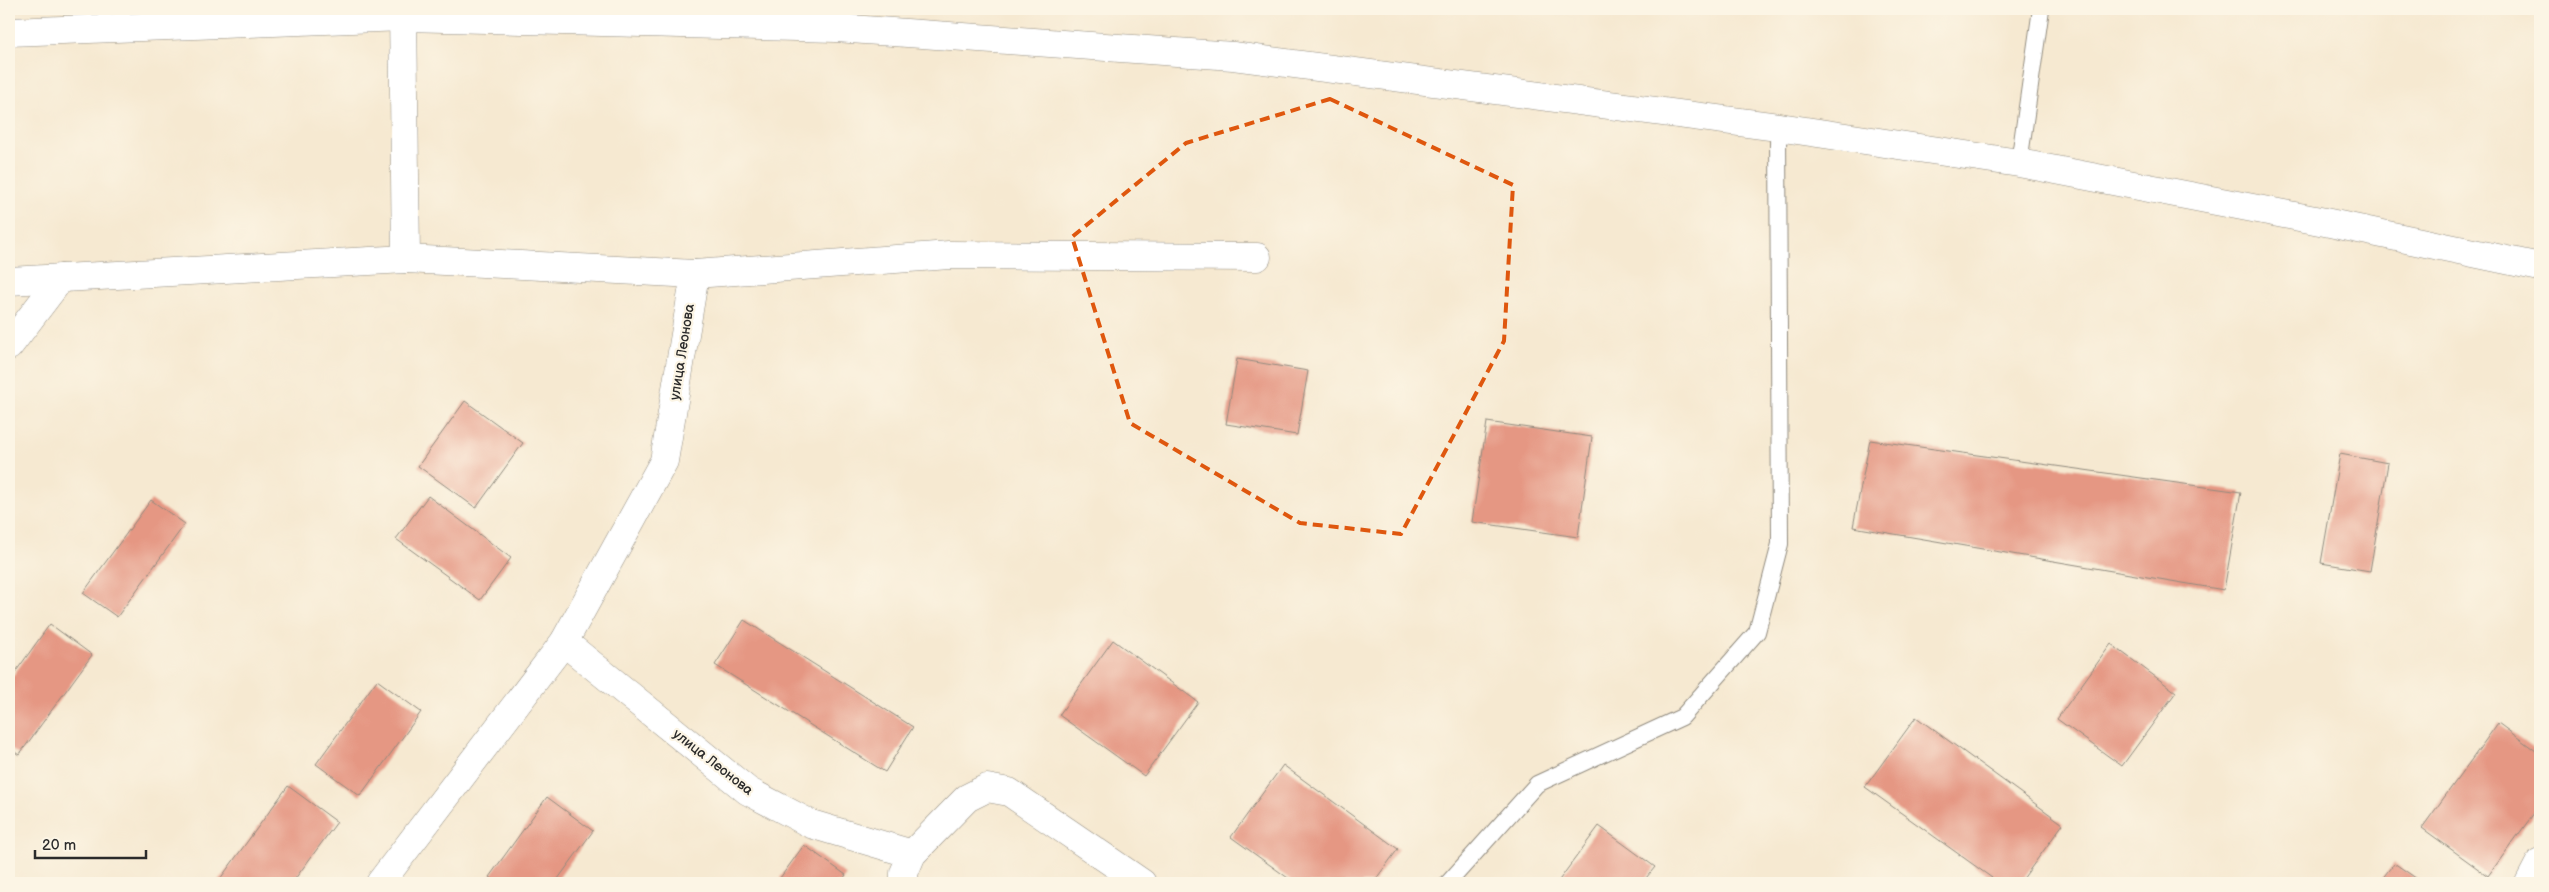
<svg xmlns="http://www.w3.org/2000/svg" width="2549" height="892" viewBox="0 0 2549 892" font-family="'Balsamiq Sans',sans-serif">
  <rect width="100%" height="100%" fill="#fcf5e5"/>
  <filter id="ink" filterUnits="userSpaceOnUse"><feTurbulence type="fractalNoise" baseFrequency=".02" numOctaves="2"/><feDisplacementMap in="SourceGraphic" scale="10" xChannelSelector="R" yChannelSelector="G"/><feConvolveMatrix kernelMatrix="1 2 1 2 8 2 1 2 1" color-interpolation-filters="sRGB"/></filter>
  <filter id="wash" filterUnits="userSpaceOnUse"><feTurbulence type="fractalNoise" baseFrequency=".0096" numOctaves="4" result="noise"/><feDisplacementMap in="SourceGraphic" scale="20" xChannelSelector="R" yChannelSelector="G"/><feGaussianBlur stdDeviation="1.12" result="paint"/><feColorMatrix in="noise" values="0 0 0 0 0 0 0 0 0 0 0 0 0 0 0 0 0 1.4 0 .05"/><feComposite in="paint" operator="in"/></filter>
  <g filter="url(#wash)">
    <rect width="100%" height="100%" fill="#f6e9d1"/>
    <g id="blocks">
      <g fill="#e59783">
        <polygon points="1237,359 1308,371 1297,435 1226,424"/>
        <polygon points="465,401 523,443 476,508 418,466"/>
        <polygon points="1487,422 1592,437 1578,537 1472,522"/>
        <polygon points="1870,440 2241,492 2224,590 1853,527"/>
        <polygon points="2340,454 2388,463 2370,571 2321,563"/>
        <polygon points="428,496 511,558 480,600 396,539"/>
        <polygon points="151,500 185,524 117,617 83,593"/>
        <polygon points="744,620 913,727 885,772 715,665"/>
        <polygon points="50,624 92,655 19,755 9,748 9,681"/>
        <polygon points="1113,640 1198,702 1144,776 1059,715"/>
        <polygon points="2111,644 2176,692 2122,766 2057,719"/>
        <polygon points="377,680 421,712 360,796 316,764"/>
        <polygon points="1916,717 2063,824 2020,883 1999,883 1865,787"/>
        <polygon points="2498,723 2540,754 2540,805 2488,876 2422,828"/>
        <polygon points="1283,765 1398,849 1373,883 1295,883 1231,837"/>
        <polygon points="288,786 337,822 292,883 217,883"/>
        <polygon points="547,797 593,831 555,883 498,883 489,877"/>
        <polygon points="1599,826 1655,867 1642,883 1557,883"/>
        <polygon points="804,845 846,875 840,883 787,883 780,878"/>
        <polygon points="2394,863 2423,883 2379,883"/>
      </g>
    </g>
  </g>
  <g filter="url(#ink)">
    <use href="#blocks" fill-opacity="0" stroke="#908a7e" stroke-width="1"/>
    <g fill="none" stroke-linecap="round" stroke-linejoin="round">
      <g stroke="#908a7e" stroke-width="18">
        <g id="lane">
          <polyline points="2019,163 2041,9"/>
          <polyline points="1448,883 1537,784 1682,717 1757,632 1780,544 1778,127"/>
        </g>
      </g>
      <g stroke="#908a7e" stroke-width="29">
        <g id="street">
          <polyline points="403,9 406,259"/>
          <polyline points="9,281 406,259 695,274 949,255 1257,257"/>
          <polyline points="9,346 61,278"/>
          <polyline points="564,642 748,791 811,824 912,854"/>
          <polyline points="380,883 564,642 664,461 695,274"/>
          <polyline points="904,883 904,873 912,854 967,798 987,788 1009,792 1142,883"/>
          <polyline points="2529,883 2540,862"/>
        </g>
      </g>
      <g stroke="#908a7e" stroke-width="29">
        <polyline id="highway" points="9,32 404,17 836,28 1233,56 1778,127 2019,163 2325,222 2540,267"/>
      </g>
      <use href="#lane" stroke="#fff" stroke-width="16"/>
      <use href="#street" stroke="#fff" stroke-width="28"/>
      <use href="#highway" stroke="#fff" stroke-width="28"/>
    </g>
  </g>
  <path fill="none" stroke="#df570e" stroke-width="4" stroke-dasharray="10 6" stroke-linejoin="round" d="M1330,99L1513,185L1504,341L1401,534L1300,523L1130,423L1072,237L1186,143Z"/>
  <g text-anchor="middle" dominant-baseline="central" stroke-width="4.5" stroke-linejoin="round" paint-order="stroke">
    <g font-size="14" fill="#2b2b2b" stroke="#fcf5e5">
      <text transform="translate(682 352) rotate(-81)">улица Леонова</text>
      <text transform="translate(713 762) rotate(38)">улица Леонова</text>
    </g>
  </g>
  <rect width="2549" height="892" fill="none" stroke="#fcf5e5" stroke-width="30"/>
  <path d="M35 850v8h111v-8" fill="none" stroke="#2b2b2b" stroke-width="2.5"/>
  <text x="42" y="850" font-size="15" fill="#2b2b2b" stroke="#fcf5e5" stroke-width="4" paint-order="stroke">20 m</text>
</svg>
